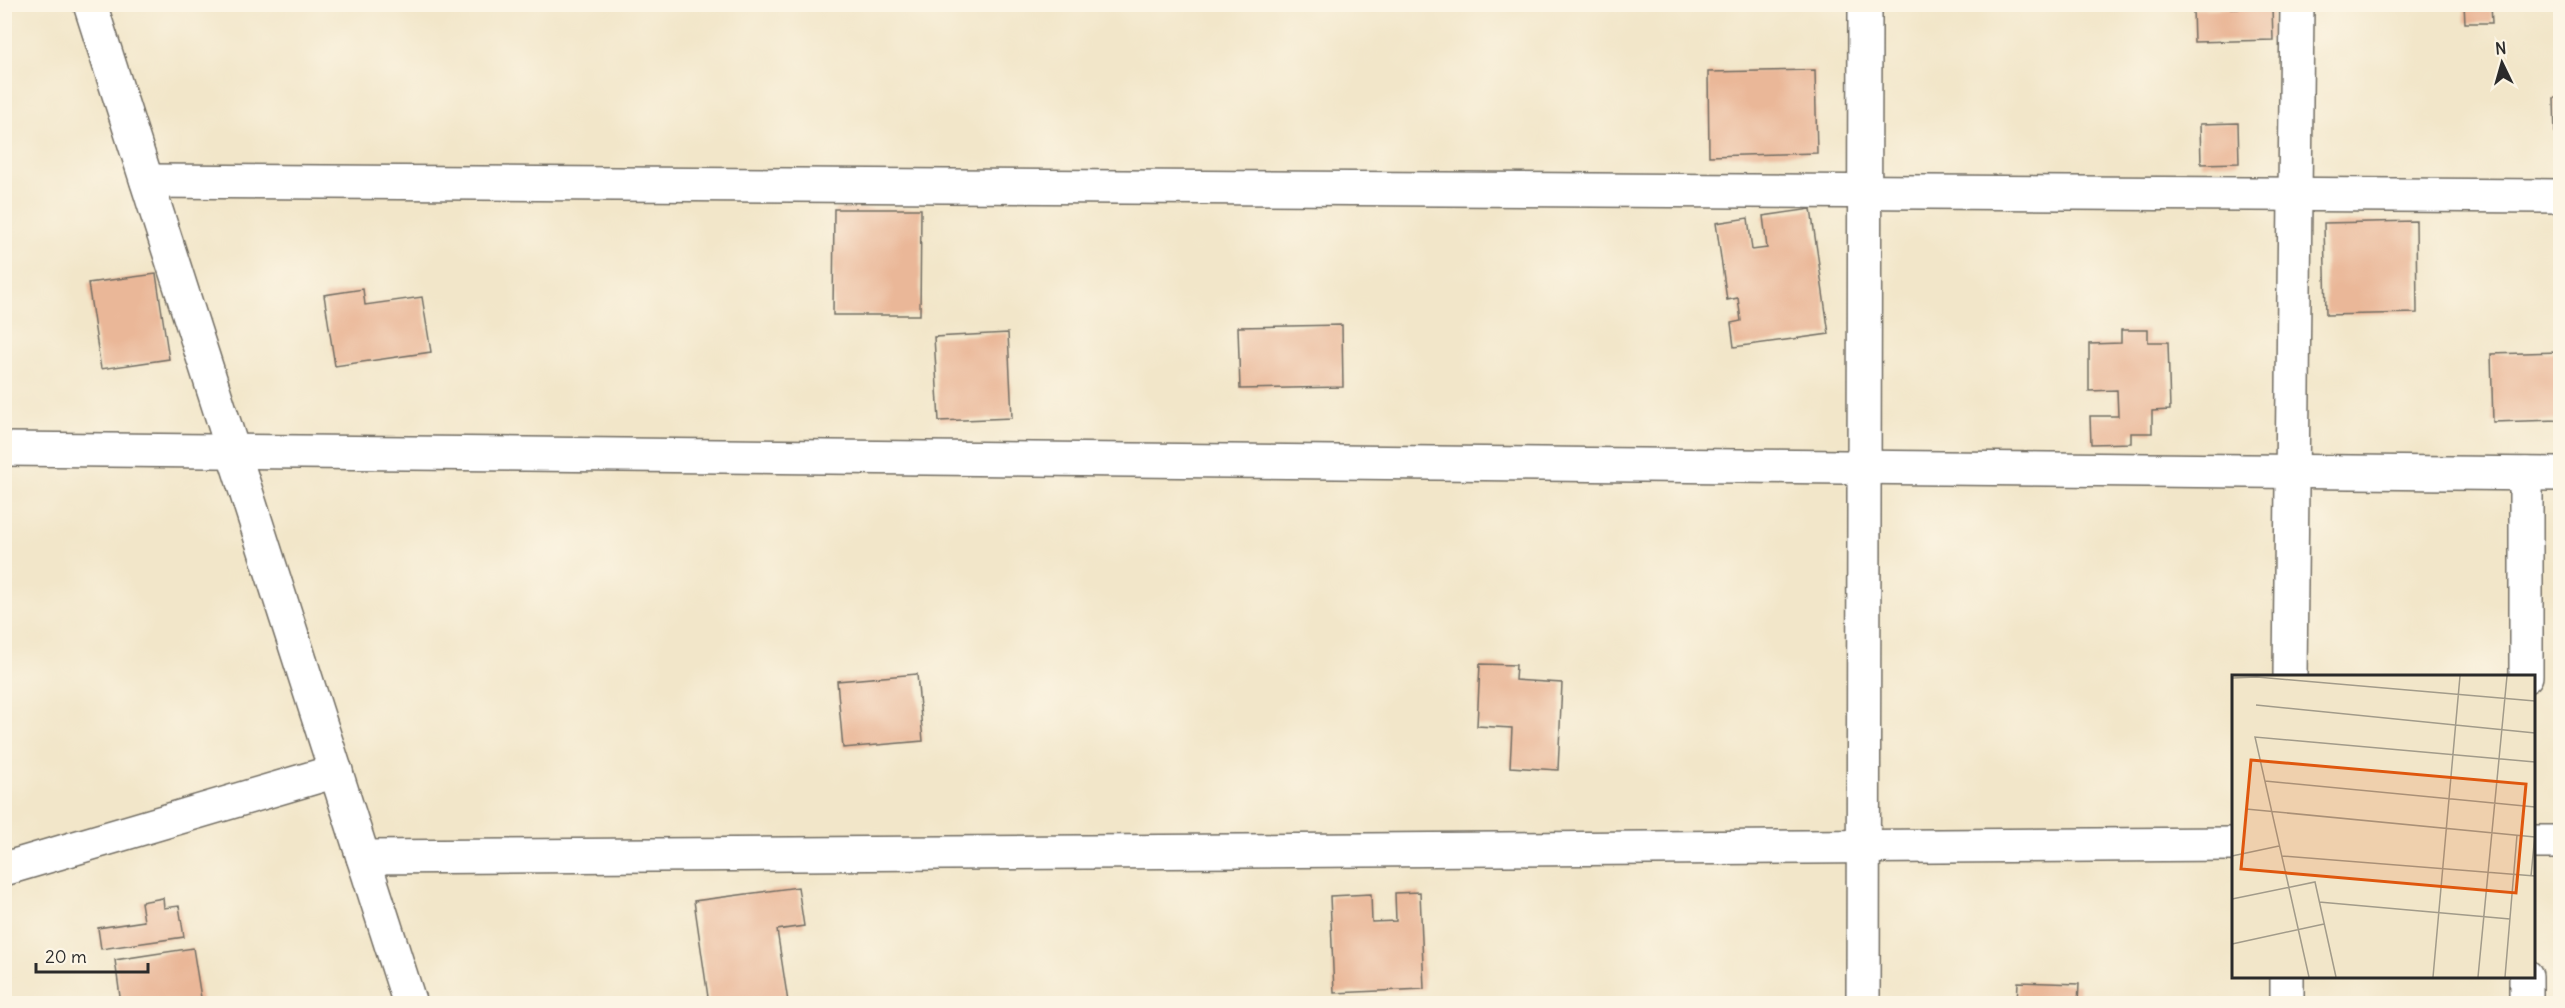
<svg xmlns="http://www.w3.org/2000/svg" width="2565" height="1008" viewBox="0 0 2565 1008" font-family="Delius,sans-serif">
  <rect width="100%" height="100%" fill="#fcf5e5"/>
  <filter id="ink" filterUnits="userSpaceOnUse"><feTurbulence type="fractalNoise" baseFrequency=".0167" numOctaves="2"/><feDisplacementMap in="SourceGraphic" scale="12" xChannelSelector="R" yChannelSelector="G"/><feConvolveMatrix kernelMatrix="1 2 1 2 8 2 1 2 1" color-interpolation-filters="sRGB"/></filter>
  <filter id="wash" filterUnits="userSpaceOnUse"><feTurbulence type="fractalNoise" baseFrequency=".008" numOctaves="4" result="noise"/><feDisplacementMap in="SourceGraphic" scale="24" xChannelSelector="R" yChannelSelector="G"/><feGaussianBlur stdDeviation="1.35" result="paint"/><feColorMatrix in="noise" values="0 0 0 0 0 0 0 0 0 0 0 0 0 0 0 0 0 1.4 0 .05"/><feComposite in="paint" operator="in"/></filter>
  <g filter="url(#wash)">
    <rect width="100%" height="100%" fill="#f2e6c9"/>
    <g id="blocks">
      <g fill="#eab798">
        <polygon points="2464,4 2491,4 2492,23 2465,23"/>
        <polygon points="2272,7 2273,40 2194,42 2193,9"/>
        <polygon points="1815,70 1817,153 1709,156 1708,72"/>
        <polygon points="2554,98 2560,98 2560,174 2556,174"/>
        <polygon points="2238,123 2239,163 2201,164 2200,124"/>
        <polygon points="834,209 921,209 920,315 833,315"/>
        <polygon points="1811,209 1829,334 1734,347 1731,323 1741,321 1738,298 1727,300 1716,223 1748,218 1752,250 1767,248 1763,216"/>
        <polygon points="2416,221 2417,313 2326,315 2324,223"/>
        <polygon points="156,274 169,359 101,369 88,283"/>
        <polygon points="363,289 365,305 422,297 431,352 335,366 324,295"/>
        <polygon points="1342,325 1343,387 1240,389 1238,327"/>
        <polygon points="2121,330 2148,330 2148,342 2168,342 2170,410 2152,411 2152,433 2131,433 2131,443 2091,444 2090,416 2118,416 2117,390 2089,391 2089,344 2121,343"/>
        <polygon points="1008,333 1012,418 939,421 934,337"/>
        <polygon points="2560,352 2560,420 2493,422 2491,354"/>
        <polygon points="1480,664 1516,665 1515,680 1562,683 1558,770 1510,767 1512,728 1477,726"/>
        <polygon points="917,674 923,741 843,748 837,681"/>
        <polygon points="798,887 804,926 777,930 788,1002 709,1004 694,901"/>
        <polygon points="1420,892 1424,989 1334,993 1330,896 1371,894 1372,922 1396,921 1395,893"/>
        <polygon points="163,898 164,908 179,906 184,937 101,949 98,928 144,921 141,902"/>
        <polygon points="193,948 202,1004 121,1004 115,960"/>
        <polygon points="2018,982 2079,984 2078,1004 2017,1004"/>
      </g>
    </g>
  </g>
  <g filter="url(#ink)">
    <use href="#blocks" fill-opacity="0" stroke="#716c62" stroke-width="1.5"/>
    <g fill="none" stroke-linecap="round" stroke-linejoin="round">
      <g stroke="#716c62" stroke-width="36">
        <g id="minor">
          <polyline points="90,4 410,1004"/>
          <polyline points="147,181 2560,196"/>
          <polyline points="4,449 2560,474"/>
          <polyline points="2290,676 2297,4"/>
          <polyline points="2526,676 2526,474"/>
          <polyline points="2534,842 2560,842"/>
          <polyline points="363,857 2234,844"/>
          <polyline points="4,869 336,771"/>
          <polyline points="1863,1004 1865,4"/>
          <polyline points="2287,1004 2287,976"/>
          <polyline points="2526,1004 2526,976"/>
        </g>
      </g>
      <use href="#minor" stroke="#fff" stroke-width="33"/>
    </g>
  </g>
  <g transform="translate(2232 675)">
    <rect width="303" height="303" fill="#f2e6c9"/>
    <path fill="none" stroke="#a29b8a" stroke-width="1.5" d="M0,3L25,2L303,26M24,30L303,58M33,106L303,132M14,134L303,162M0,181L47,171M50,181L303,201M299,201L303,159M0,224L83,207L104,302M87,227L278,244M0,269L92,249M77,302L23,62L303,87M201,302L228,1M246,302L275,1M273,302L285,160"/>
    <path fill="#df570e" fill-opacity="0.15" stroke="#df570e" stroke-width="3" d="M19,85L294,109L284,218L9,194Z"/>
    <rect width="303" height="303" fill="none" stroke="#2b2b2b" stroke-width="3"/>
  </g>
  <rect width="2565" height="1008" fill="none" stroke="#fcf5e5" stroke-width="24"/>
  <g transform="translate(2502 63) rotate(355)" stroke="#fcf5e5" stroke-width="4.5" paint-order="stroke">
  <path d="M0-4.5L10 22L0 15L-10 22Z" fill="#2b2b2b"/>
  <text y="-9" font-size="16" font-weight="bold" text-anchor="middle" fill="#2b2b2b">N</text>
  </g>
  <path d="M36 963v9h112v-9" fill="none" stroke="#2b2b2b" stroke-width="3"/>
  <text x="45" y="963" font-size="18" fill="#2b2b2b" stroke="#fcf5e5" stroke-width="4.5" paint-order="stroke">20 m</text>
</svg>
